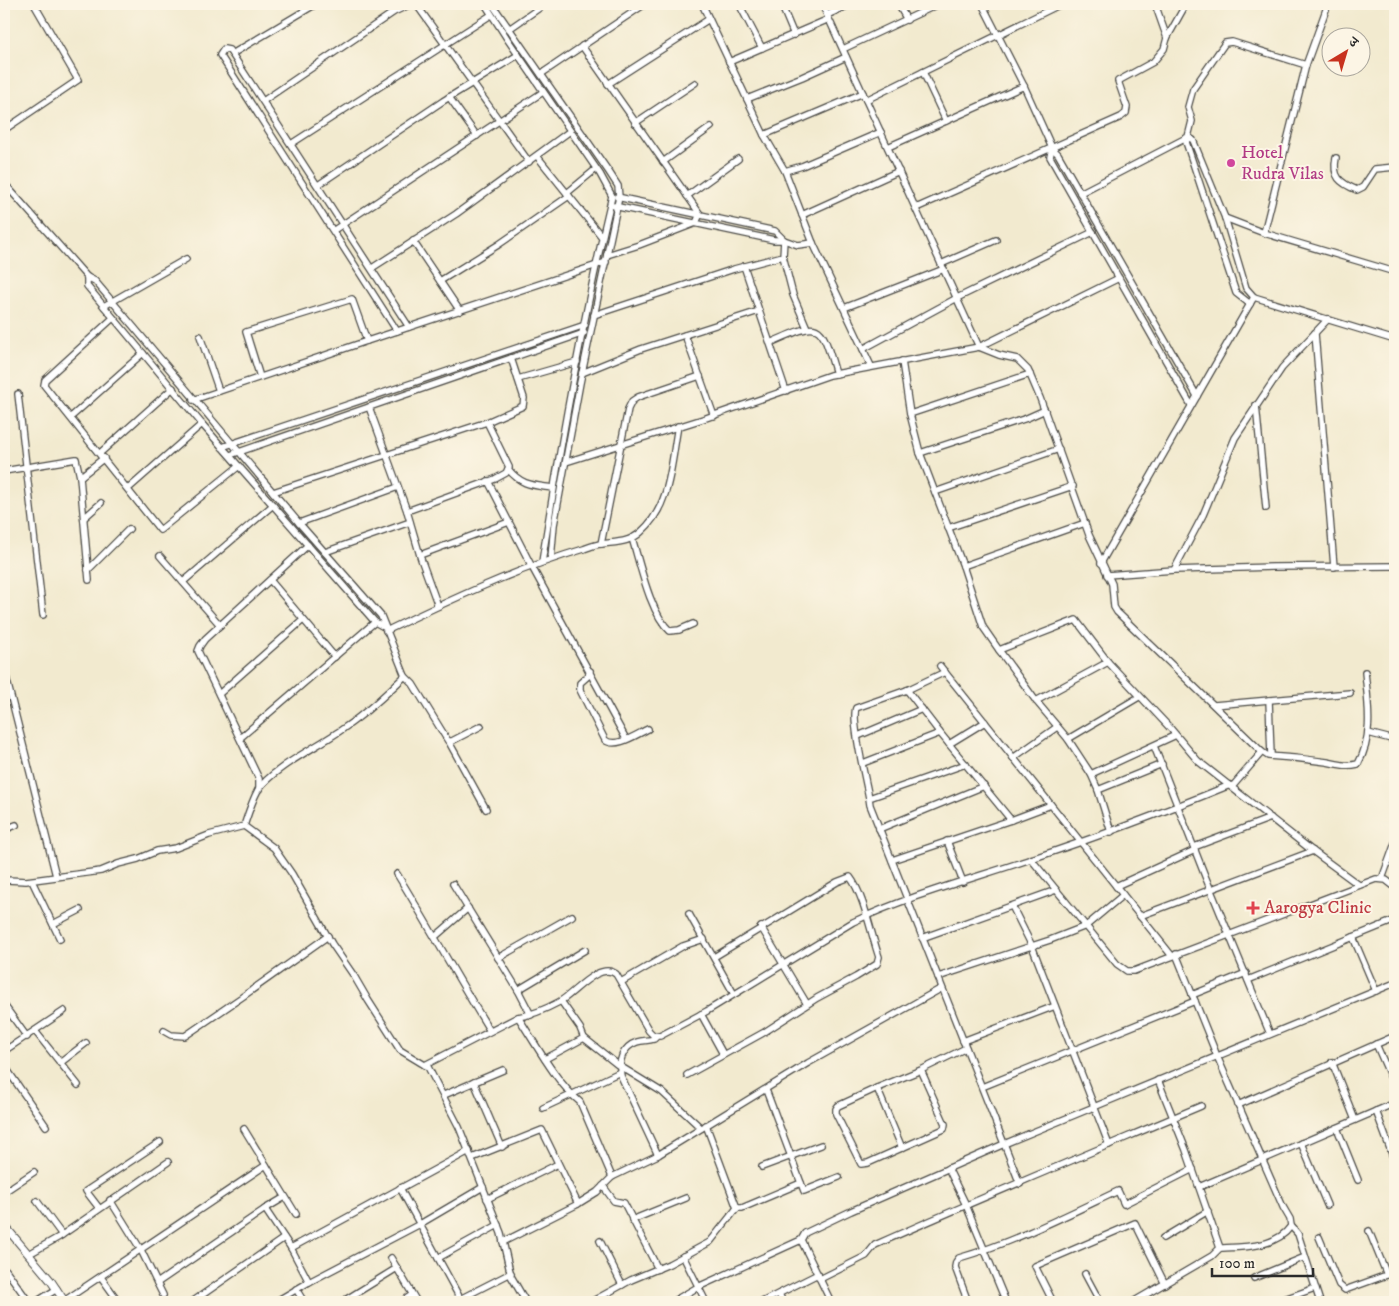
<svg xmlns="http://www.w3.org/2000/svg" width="1399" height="1306" viewBox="0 0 1399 1306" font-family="'IM FELL DW Pica','Noto Serif Devanagari',serif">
  <rect width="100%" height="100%" fill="#fcf5e5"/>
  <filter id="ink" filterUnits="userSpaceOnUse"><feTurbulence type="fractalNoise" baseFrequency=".02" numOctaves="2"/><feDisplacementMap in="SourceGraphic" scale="10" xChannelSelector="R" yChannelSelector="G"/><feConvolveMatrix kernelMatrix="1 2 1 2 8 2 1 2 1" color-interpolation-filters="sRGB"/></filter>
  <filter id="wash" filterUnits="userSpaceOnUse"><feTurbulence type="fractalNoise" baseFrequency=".0096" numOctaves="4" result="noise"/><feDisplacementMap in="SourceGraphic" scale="20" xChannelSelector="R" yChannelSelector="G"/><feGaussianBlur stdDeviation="1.12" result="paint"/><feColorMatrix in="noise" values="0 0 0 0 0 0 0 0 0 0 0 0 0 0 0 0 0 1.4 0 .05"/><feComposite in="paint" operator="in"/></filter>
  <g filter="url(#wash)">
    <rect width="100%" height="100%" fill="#f2eacf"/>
  </g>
  <g filter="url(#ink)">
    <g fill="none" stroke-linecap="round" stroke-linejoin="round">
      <g stroke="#494844" stroke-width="8">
        <g id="minor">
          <polyline points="416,4 529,162"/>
          <path d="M485,4L508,40L600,174L612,196C583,317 561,440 542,562"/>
          <polyline points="492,4 609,172 618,186 619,197 580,383 554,525 551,559"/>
          <polyline points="702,4 764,135 785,171 813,243 871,366"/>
          <polyline points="739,4 762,48"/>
          <polyline points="781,4 794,35"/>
          <polyline points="822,4 979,347 1119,278"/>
          <polyline points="898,4 907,20"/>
          <polyline points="982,4 1024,86 1052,148 1058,154 1197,396"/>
          <polyline points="1155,4 1167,38"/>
          <polyline points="827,15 851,4"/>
          <polyline points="509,29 545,4"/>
          <polyline points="582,46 700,214 696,223 639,245 607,255"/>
          <polyline points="843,49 939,4"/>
          <polyline points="232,54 316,4"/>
          <polyline points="729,62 829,19"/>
          <polyline points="923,72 946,121"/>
          <polyline points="541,74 645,4"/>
          <polyline points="608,84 709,19"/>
          <polyline points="449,97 477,136"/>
          <polyline points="747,99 802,77 846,57"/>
          <polyline points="866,100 1061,4"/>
          <polyline points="263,101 394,12 411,4"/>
          <polyline points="635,123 695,83"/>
          <polyline points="4,130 78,80 34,4"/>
          <polyline points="764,135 863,93"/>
          <polyline points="291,144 491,15"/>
          <polyline points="888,147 1024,86"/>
          <polyline points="1052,148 1050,157 1191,405"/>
          <polyline points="537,156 602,237"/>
          <path d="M1336,158C1332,177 1340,183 1357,190L1363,187L1375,169L1395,167"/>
          <polyline points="663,162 711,127"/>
          <polyline points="785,171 802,166 881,132"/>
          <polyline points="4,183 87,277 95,281 299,523 381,616 405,676 413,684 448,741 452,741 481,726"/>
          <polyline points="318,185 443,101 518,55"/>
          <polyline points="567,193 596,169"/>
          <polyline points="1080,193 1188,137 1192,121 1188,107 1193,89 1225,43 1232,42 1306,65"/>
          <polyline points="687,196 738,159"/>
          <polyline points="614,206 774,240 784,240 798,245 813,243"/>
          <polyline points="916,208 1121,117 1126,113 1127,107 1118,81 1153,62 1164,49 1167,38 1186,4"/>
          <polyline points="802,215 899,171"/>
          <polyline points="1225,218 1264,233 1395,272"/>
          <polyline points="334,230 543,92"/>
          <polyline points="1264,233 1306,65 1328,4"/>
          <polyline points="413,241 460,311"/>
          <polyline points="783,256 793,295 807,328"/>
          <polyline points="941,264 996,240"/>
          <polyline points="744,266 786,391"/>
          <polyline points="372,268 456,214 570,131"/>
          <polyline points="87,277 87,286 202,424 375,622 384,627"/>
          <polyline points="440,281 498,245 569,196"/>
          <polyline points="1250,304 1236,293 1186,142 1188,137 1193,140 1225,218 1246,288 1254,297"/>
          <polyline points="104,306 186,259"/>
          <polyline points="844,308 944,269"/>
          <polyline points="594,315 734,269 783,256 784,240 775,231 617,197"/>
          <polyline points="113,318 45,380 44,385 160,530 239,466"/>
          <polyline points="397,331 220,55 224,49 229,50 232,54 409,327"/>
          <polyline points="1315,333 1334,567"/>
          <polyline points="685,335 714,416"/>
          <polyline points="200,336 219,391"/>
          <path d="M770,343C822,320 820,320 836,374"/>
          <polyline points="863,349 957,298 1093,232"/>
          <polyline points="902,361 910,414 920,453 963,566 983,627 999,650"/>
          <polyline points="582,373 641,349 759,311"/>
          <polyline points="260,377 246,332 352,299 367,341"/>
          <polyline points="518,379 577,362"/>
          <polyline points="18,394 43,615"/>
          <polyline points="193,400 367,341 606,262"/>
          <polyline points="1256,405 1266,508"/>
          <polyline points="369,407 407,511 421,559 438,606"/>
          <polyline points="910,414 1030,374"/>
          <polyline points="71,417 143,353"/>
          <polyline points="222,447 585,325"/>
          <polyline points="100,453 173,388"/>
          <polyline points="920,453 1027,418 1045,410"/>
          <polyline points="230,455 584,333"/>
          <path d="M566,462L706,418L830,375L979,347L999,355L1017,359L1028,370L1040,398L1089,535L1112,584L1114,607L1117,612L1262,752L1268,756C1287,757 1307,759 1327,762C1338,764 1346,767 1358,764C1374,736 1368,703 1365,672"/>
          <path d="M508,469C522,486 533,485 553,488"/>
          <polyline points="4,471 76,459 80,477 104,458"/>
          <polyline points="80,477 89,580"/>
          <polyline points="488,481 532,567 626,739"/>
          <polyline points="128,489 202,424"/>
          <polyline points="273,492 487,422"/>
          <polyline points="935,492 1059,449"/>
          <polyline points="407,511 495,479 506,473 509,467 487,422 523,406 524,398 511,358"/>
          <polyline points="84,518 101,503"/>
          <polyline points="299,523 398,487"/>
          <polyline points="948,528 1073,486"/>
          <path d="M632,538C640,564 650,613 670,631L679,630L693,624"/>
          <polyline points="601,544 628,409 632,401 638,397 700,376"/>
          <polyline points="325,552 410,522"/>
          <polyline points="420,555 509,522"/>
          <polyline points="160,556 220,625"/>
          <polyline points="1101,563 1254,297 1395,340"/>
          <polyline points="963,566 1085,523"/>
          <polyline points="88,570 129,529"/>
          <polyline points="1174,570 1273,567 1395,566"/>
          <polyline points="1107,575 1174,570 1203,515 1235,438 1282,368 1328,319"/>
          <polyline points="270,580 335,657"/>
          <polyline points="183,582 273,505"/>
          <path d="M386,631C450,600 516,569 584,549C589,547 596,544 602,544C616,542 629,543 641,532C671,506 671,463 678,426"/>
          <polyline points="940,666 1172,956"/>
          <polyline points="4,669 56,876"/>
          <path d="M590,671L588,676L580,683V690L605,740C616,749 637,734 648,729"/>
          <path d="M405,676C385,695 366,713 344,728C321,745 272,768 258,790C252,801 248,814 244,826L274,848L292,874L332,944L354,976L368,1000L400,1050L428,1067L459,1127L501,1233L511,1276L526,1302"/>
          <polyline points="907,690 940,733 1011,820"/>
          <polyline points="219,694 303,620"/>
          <polyline points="1269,700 1271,756"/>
          <polyline points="1036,701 1108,662"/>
          <polyline points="1214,705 1350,693"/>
          <polyline points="1368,733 1395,740"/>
          <polyline points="1176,735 1091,774 1068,739 1036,701 999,650 1076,620 1108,662 1171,729 1198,761 1310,849 1359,885"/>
          <polyline points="858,736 922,709"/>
          <polyline points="240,738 375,622"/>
          <polyline points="1068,739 1139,697"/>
          <polyline points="449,742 486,809"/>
          <polyline points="949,744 985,722"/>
          <polyline points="1154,746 1205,876 1270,1034"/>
          <polyline points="1013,758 1057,727"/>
          <polyline points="863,763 940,733"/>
          <polyline points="966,764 869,798 870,805 1020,1184"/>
          <polyline points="1091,774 1098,790 1162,764"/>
          <polyline points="1232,787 1262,752"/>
          <polyline points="259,789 259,779 198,651 200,646 205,639 308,545"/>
          <polyline points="1098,790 1111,832"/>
          <path d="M869,798C866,782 851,720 856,708L907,690L945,672"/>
          <polyline points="879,829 984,786"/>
          <polyline points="4,830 16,825"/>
          <polyline points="947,841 963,882"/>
          <polyline points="1194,847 1271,818"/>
          <polyline points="1031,859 1117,964 1127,971 1134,971 1376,879 1386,880 1395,887"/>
          <polyline points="892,860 1011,820 1051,805"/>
          <path d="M397,874C429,926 458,979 490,1031"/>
          <polyline points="4,877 7,880 26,881 101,871 118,864 138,859 157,851 176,848 209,835 244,826"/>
          <polyline points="1382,879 1395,843"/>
          <polyline points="32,881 60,939"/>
          <polyline points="453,884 518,990 531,1015"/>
          <polyline points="1116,886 1195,850"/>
          <polyline points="1012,906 1032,946 1109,1145"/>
          <polyline points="689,914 734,994"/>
          <polyline points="1140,916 1313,851"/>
          <polyline points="53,924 80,910"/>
          <polyline points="761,927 807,1004"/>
          <polyline points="436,936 468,908"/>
          <polyline points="1353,937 1376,991"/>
          <polyline points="922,938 1056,890"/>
          <path d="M1176,954L1217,1056L1283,1207L1290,1219L1291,1226C1276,1248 1243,1247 1220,1248"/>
          <polyline points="498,958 572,916"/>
          <polyline points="938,977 1050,940 1086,926 1123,895"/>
          <polyline points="1248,980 1395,920"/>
          <polyline points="621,982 683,946 704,939"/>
          <polyline points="518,990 585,950"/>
          <polyline points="1192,995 1246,973"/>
          <polyline points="561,1001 580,1028 584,1038 618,1065 662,1092 701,1128"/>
          <polyline points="4,1005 27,1037"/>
          <polyline points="701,1014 723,1054"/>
          <path d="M518,1017C536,1044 555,1081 580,1102L612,1177"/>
          <polyline points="35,1031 78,1085"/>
          <polyline points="164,1031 171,1035 185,1036 242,997 328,936"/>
          <path d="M657,1036L654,1039C648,1041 643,1040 637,1042C622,1047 618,1062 621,1076L658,1155"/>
          <polyline points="963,1041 1055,1006"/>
          <polyline points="1376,1044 1395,1087"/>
          <polyline points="4,1051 64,1011"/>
          <polyline points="545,1059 584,1038"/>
          <polyline points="1332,1062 1355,1120"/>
          <polyline points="60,1063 86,1043"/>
          <polyline points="4,1065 46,1126"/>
          <path d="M425,1065L518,1017C533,1015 546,1009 559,1002C574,994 599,961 616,974L649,1031L653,1035L660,1036L707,1011L853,922C910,895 972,879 1031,859C1098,837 1164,812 1230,785"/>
          <polyline points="921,1070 945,1124 944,1129 868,1163 861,1164 836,1114 836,1109 838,1106 877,1088 921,1070 966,1048"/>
          <path d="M687,1075L763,1033L817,998L856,977L877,964L879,957C871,934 864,895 850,877L837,882L714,957"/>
          <polyline points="474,1082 502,1147"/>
          <polyline points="982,1087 1195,1001"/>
          <polyline points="877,1088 902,1148"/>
          <polyline points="766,1090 804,1191 839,1177"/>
          <polyline points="444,1095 503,1070"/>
          <polyline points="1238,1105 1395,1036"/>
          <polyline points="543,1108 620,1072"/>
          <polyline points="1376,1111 1395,1162"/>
          <polyline points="706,1125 737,1208"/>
          <polyline points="1337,1128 1358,1180"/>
          <polyline points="244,1129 296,1214"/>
          <polyline points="1301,1143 1327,1205"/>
          <polyline points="472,1158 542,1130 578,1204"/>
          <polyline points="762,1167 821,1145"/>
          <polyline points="948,1168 966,1205 1006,1302"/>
          <polyline points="603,1186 614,1201 624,1203 658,1269"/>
          <polyline points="1199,1187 1395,1103"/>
          <polyline points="400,1188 462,1302"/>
          <polyline points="4,1192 34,1172"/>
          <polyline points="487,1199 558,1164"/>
          <polyline points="110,1200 141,1250 157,1283 265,1209 291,1248 309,1282"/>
          <polyline points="37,1201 62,1235"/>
          <polyline points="99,1208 86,1191 160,1142"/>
          <polyline points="265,1209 285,1197"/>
          <polyline points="632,1220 686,1198"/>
          <polyline points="1291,1226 1298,1234 1320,1302"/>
          <polyline points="1369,1231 1387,1275"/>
          <polyline points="1319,1237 1339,1285 1345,1290 1395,1272"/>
          <polyline points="1163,1238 1208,1211"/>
          <polyline points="801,1240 831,1302"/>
          <polyline points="600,1241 622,1285"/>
          <polyline points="503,1242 576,1205 597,1192 612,1177 658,1155 808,1063 942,988"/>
          <polyline points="291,1248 469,1151"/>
          <polyline points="29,1254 59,1237 168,1162"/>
          <polyline points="683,1256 706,1302"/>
          <polyline points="391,1258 417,1302"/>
          <polyline points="438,1258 498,1225"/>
          <polyline points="6,1270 29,1302"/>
          <polyline points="1085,1274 1100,1302"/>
          <polyline points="101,1277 119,1302"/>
          <polyline points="1254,1278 1305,1257"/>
          <path d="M820,1279L866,1256L875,1245C983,1197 1092,1152 1201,1106"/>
          <polyline points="157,1283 163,1295"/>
          <polyline points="296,1289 304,1302"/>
          <polyline points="779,1294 783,1302"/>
          <polyline points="460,1299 511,1273"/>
          <polyline points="64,1301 266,1165"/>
          <polyline points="36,1302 57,1289"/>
          <polyline points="192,1302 284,1238"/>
          <polyline points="275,1302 309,1282 420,1224 483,1187"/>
          <polyline points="342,1302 397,1268"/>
          <polyline points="401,1302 412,1295"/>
          <polyline points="591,1302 631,1280 669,1264 710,1242 737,1208 742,1208 801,1183"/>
          <polyline points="672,1302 698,1287 801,1240 805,1233 851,1211 1004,1144 1395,983"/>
          <polyline points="762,1302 818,1274"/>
          <path d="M968,1302L955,1267L956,1262L959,1258C1014,1242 1065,1216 1118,1191L1124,1204L1193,1169"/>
          <polyline points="1053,1302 1035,1266 1135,1223 1165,1284"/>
          <polyline points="1133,1302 1212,1256 1220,1248 1186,1150 1158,1080"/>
          <polyline points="1276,1302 1315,1288"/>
        </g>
      </g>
      <g stroke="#494844" stroke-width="9">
        <polyline id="tertiary" points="4,1225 51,1281 65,1302"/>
      </g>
      <use href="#minor" stroke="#fff" stroke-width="5.5"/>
      <use href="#tertiary" stroke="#fff" stroke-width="7"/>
    </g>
  </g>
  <circle fill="#d1479c" stroke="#fcf5e5" stroke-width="2" cx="1231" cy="163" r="5"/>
  <path fill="#e0444e" stroke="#fcf5e5" stroke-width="2" d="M1250.5 900.5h5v5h5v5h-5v5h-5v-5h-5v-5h5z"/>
  <g text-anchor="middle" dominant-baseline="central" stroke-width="4" stroke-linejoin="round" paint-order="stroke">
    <g font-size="18" fill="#b23c85" stroke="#fcf5e5" text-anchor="start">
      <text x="1241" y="153">Hotel<tspan x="1241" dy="21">Rudra Vilas</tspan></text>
    </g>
    <g font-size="18" fill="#be3a42" stroke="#fcf5e5" text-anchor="start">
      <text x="1264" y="908">Aarogya Clinic</text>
    </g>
  </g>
  <rect width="1399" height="1306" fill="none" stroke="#fcf5e5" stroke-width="20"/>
  <g transform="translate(1346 52) rotate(38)"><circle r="24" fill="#fcf5e5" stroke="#a8a49b"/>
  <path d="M0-4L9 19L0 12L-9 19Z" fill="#c8321e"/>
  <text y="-8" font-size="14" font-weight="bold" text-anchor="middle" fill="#2b2b2b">उ</text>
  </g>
  <path d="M1212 1268v8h101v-8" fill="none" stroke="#2b2b2b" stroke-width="2.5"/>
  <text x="1219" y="1268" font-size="15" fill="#2b2b2b" stroke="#fcf5e5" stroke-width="4" paint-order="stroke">100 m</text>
</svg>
